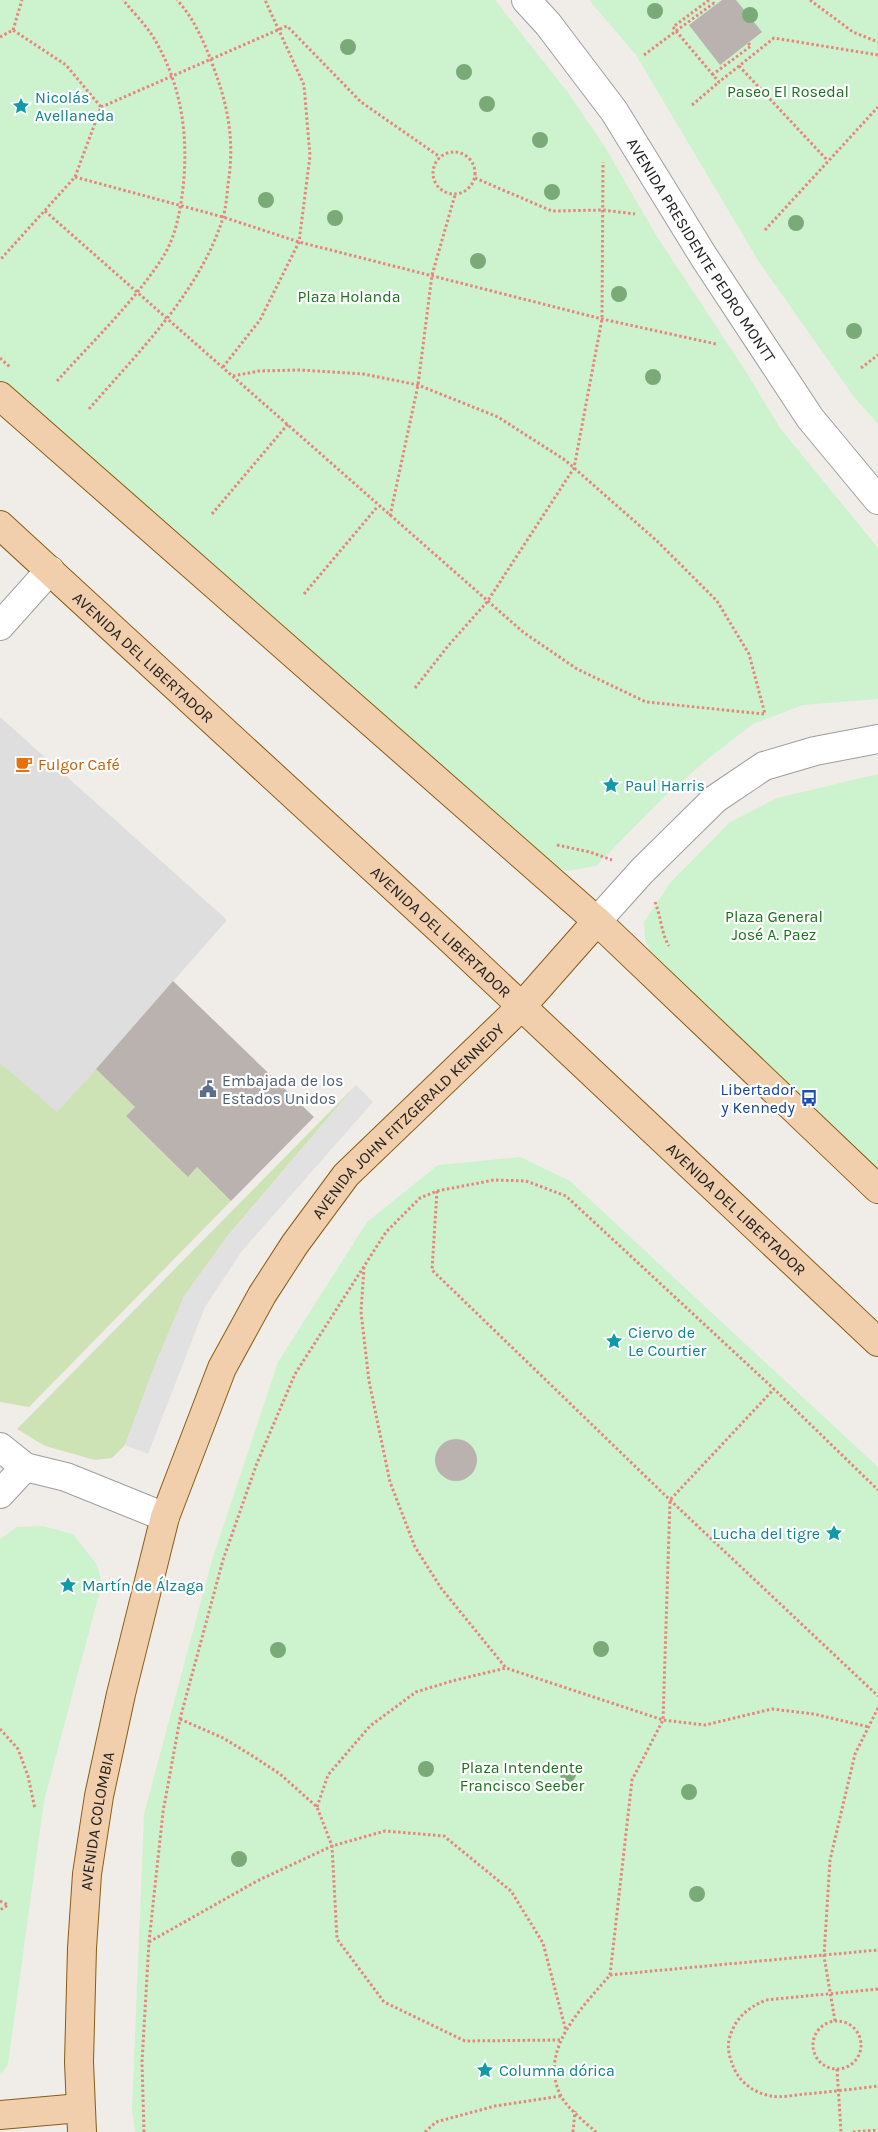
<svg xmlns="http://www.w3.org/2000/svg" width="878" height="2132" viewBox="0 0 878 2132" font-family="Karla,sans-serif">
  <rect width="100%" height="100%" fill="#f0ede8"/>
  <polygon fill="#dedede" points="0,717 227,920 57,1113 0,1063"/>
  <g fill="#cee3b5">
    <polygon points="0,1063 57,1112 96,1069 135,1107 126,1116 188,1176 197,1167 231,1201 29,1407 0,1402"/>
    <polygon points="356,1085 225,1239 159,1355 125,1445 112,1458 95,1460 45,1446 17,1429"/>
  </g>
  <g fill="#ccf3cd">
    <polygon points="0,0 495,0 569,94 605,147 656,235 745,370 780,428 878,548 878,699 803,705 753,724 709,758 663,798 596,866 567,871 545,863 0,380"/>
    <polygon points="589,0 878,0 878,424 854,397 759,262 636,55"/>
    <polygon points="878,774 878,1170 653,956 645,940 644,922 671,882 730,822 777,798"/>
    <polygon points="520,1157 570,1181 878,1467 878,2132 135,2132 132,2109 144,1814 212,1560 278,1362 367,1222 438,1165"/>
    <polygon points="43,1526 73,1534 97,1565 102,1583 44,1801 8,2064 3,2072 0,2073 0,1539 17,1527"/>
  </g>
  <polygon fill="#e1e1e1" points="356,1085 373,1102 242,1251 205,1307 148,1454 125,1445 159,1355 184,1296 225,1239"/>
  <g fill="#b9b2ae">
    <polygon points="722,0 736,0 762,32 720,65 689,25"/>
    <polygon points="173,981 314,1117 231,1201 197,1167 188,1177 126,1116 135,1107 96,1069"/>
    <circle cx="456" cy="1460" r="21"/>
  </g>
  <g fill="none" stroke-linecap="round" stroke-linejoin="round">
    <g stroke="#9e9e9e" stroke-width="30">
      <g id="minor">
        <path id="s1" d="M526,0L548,24L614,111L704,257L810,418L878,500"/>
        <polyline points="0,626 50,570"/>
        <polyline points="597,921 642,871 715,799 764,766 815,751 878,739"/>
        <polyline points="0,1447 25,1467 66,1477 165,1517"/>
        <polyline points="0,1494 25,1467"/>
      </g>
    </g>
    <g stroke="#8a5c13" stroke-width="30">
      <g id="major">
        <polyline points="0,396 597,921 878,1189"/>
        <path id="s2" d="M0,525L450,939L878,1342"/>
        <polyline points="0,2115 80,2108"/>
        <path id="s3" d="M82,2132L79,2062L82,1948L87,1874L99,1796L121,1694L165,1517L222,1368L262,1295L295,1244L346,1175L522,1006L597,921"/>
      </g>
    </g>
    <g stroke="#e98580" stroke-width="3" stroke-dasharray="2.5 2.5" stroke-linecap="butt">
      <polyline points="709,0 673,27 676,31 714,3 716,5"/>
      <polyline points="810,0 853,32 878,42"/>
      <polyline points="13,30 22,0"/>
      <polyline points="0,37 13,30 66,65 101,107 75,177 0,260"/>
      <polyline points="644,55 676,31 719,82 774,38 878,55"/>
      <polyline points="739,66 828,161"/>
      <polyline points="712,75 751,46 748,43"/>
      <polyline points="692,105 719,82"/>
      <polyline points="101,107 287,26 361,102 440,157"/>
      <circle cx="454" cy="173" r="21"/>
      <polyline points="75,177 223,217 299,242 602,319 716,344"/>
      <polyline points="475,178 552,211 603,210 635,214"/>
      <polyline points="45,211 523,632 577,669 646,702 765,714 749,654 717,601 657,541 565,460 498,417 418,385 364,374 300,370 259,371 233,376"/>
      <polyline points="765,230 878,107"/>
      <polyline points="0,358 11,368"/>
      <polyline points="223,367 260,320 299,242 310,156 304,85 265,0"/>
      <polyline points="861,368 878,355"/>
      <path d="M57,381C93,341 134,302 163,257C176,236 180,212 183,188C189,134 181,82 152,35C144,23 132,11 123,0"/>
      <path d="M89,409C140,350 199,293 223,218C226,207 227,195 228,184C234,148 230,115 218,80C209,54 197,21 177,0"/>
      <polyline points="212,514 288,424"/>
      <polyline points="390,516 418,385 432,275 455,195"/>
      <polyline points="304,594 378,506"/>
      <polyline points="415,688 448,646 487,602 574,468 602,319 603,162"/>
      <polyline points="557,845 590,852 612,860"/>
      <path d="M655,902C661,916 661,933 669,946"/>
      <polyline points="437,1191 432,1270 670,1500 878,1696"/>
      <polyline points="364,1267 361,1312 369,1381 390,1482 415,1547 441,1588 506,1668"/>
      <polyline points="180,1719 223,1738 251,1755 280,1774 317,1807 332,1846 337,1939 384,2002 465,2041 560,2040"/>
      <polyline points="0,1729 18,1749 28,1776 35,1809"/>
      <polyline points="317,1807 328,1775 370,1726 416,1692 452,1681 506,1668 663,1720 705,1725 772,1709 814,1714 869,1727"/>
      <polyline points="0,1901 8,1905 0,1910"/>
      <polyline points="149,1942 257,1881 332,1846 385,1831 444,1836 511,1891 543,1943 566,2031"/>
      <polyline points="610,1975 632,1780 663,1720 670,1500 774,1389"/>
      <path d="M878,1989L766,2000C747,2008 734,2019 729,2040C727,2049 730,2058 733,2066C739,2082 754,2093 771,2096C781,2098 794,2095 805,2094C829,2092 854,2089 878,2086"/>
      <polyline points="835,2021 824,1956 830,1860 855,1754 878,1708"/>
      <circle cx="837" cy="2045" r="24"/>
      <polyline points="837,2069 841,2132"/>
      <polyline points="144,2132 142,2062 149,1942 163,1812 180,1719 223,1560 257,1463 295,1374 386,1232 420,1198 437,1191 494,1180 526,1181 566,1196 774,1389 878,1490"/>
      <polyline points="425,2132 436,2122 495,2106 561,2096"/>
      <polyline points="573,2132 575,2111"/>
      <path d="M596,2132C586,2123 567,2108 561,2096C537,2050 583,2007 610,1975L878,1950"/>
      <polyline points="853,2132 878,2130"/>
    </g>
    <use href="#minor" stroke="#fff" stroke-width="28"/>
    <use href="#major" stroke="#f1cfac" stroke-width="28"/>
  </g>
  <g fill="#7aaa78">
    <circle cx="655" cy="11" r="8"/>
    <circle cx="750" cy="15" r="8"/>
    <circle cx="348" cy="47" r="8"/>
    <circle cx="464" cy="72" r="8"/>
    <circle cx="487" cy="104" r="8"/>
    <circle cx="540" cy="140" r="8"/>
    <circle cx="552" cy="192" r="8"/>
    <circle cx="266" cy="200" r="8"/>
    <circle cx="335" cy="218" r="8"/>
    <circle cx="796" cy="223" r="8"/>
    <circle cx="478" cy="261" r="8"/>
    <circle cx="619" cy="294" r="8"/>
    <circle cx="854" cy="331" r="8"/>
    <circle cx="653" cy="377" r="8"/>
    <circle cx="601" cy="1649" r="8"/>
    <circle cx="278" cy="1650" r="8"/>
    <circle cx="426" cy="1769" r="8"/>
    <circle cx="568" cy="1774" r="8"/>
    <circle cx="689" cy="1792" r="8"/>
    <circle cx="239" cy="1859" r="8"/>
    <circle cx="697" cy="1894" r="8"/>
  </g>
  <defs>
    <g id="sight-bare" transform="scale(1.35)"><path d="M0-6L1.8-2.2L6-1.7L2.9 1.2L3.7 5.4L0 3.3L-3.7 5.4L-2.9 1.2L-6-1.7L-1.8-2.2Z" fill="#0f9aa8" stroke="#fff" stroke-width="2.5" paint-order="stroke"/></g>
    <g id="cafe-bare" transform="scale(1.35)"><path d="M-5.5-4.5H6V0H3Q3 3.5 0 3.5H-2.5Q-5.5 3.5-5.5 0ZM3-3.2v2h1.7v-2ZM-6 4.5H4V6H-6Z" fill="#e8710a" stroke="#fff" stroke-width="2.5" paint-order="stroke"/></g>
    <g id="civic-bare" transform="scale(1.35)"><path d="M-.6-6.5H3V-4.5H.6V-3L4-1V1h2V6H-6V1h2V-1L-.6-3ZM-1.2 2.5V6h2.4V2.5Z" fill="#5c6f8a" stroke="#fff" stroke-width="2.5" paint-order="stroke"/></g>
    <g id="bus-bare" transform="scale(1.35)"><path d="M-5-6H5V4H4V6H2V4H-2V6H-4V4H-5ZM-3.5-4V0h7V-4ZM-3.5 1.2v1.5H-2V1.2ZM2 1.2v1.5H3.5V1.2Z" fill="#1a4fb4" stroke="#fff" stroke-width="2.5" paint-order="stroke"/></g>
  </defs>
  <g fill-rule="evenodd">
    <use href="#sight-bare" x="21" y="106"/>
    <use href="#cafe-bare" x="24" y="764"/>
    <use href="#sight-bare" x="611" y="785"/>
    <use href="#civic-bare" x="208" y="1089"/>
    <use href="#bus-bare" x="809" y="1098"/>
    <use href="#sight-bare" x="614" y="1341"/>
    <use href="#sight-bare" x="834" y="1533"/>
    <use href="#sight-bare" x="68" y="1585"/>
    <use href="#sight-bare" x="485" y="2070"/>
  </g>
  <g text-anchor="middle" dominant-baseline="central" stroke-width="4.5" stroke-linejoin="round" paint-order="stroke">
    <g font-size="16" fill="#1a731c" stroke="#fff">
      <text x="788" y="91">Paseo El Rosedal</text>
      <text x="349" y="296">Plaza Holanda</text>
      <text x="774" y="916">Plaza General<tspan x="774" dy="18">José A. Paez</tspan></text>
      <text x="522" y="1767">Plaza Intendente<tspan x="522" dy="18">Francisco Seeber</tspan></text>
    </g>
    <g font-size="16" fill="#0d838f" stroke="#fff" text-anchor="start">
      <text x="35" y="97">Nicolás<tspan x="35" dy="18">Avellaneda</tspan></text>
      <text x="625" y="785">Paul Harris</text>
      <text x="628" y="1332">Ciervo de<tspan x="628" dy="18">Le Courtier</tspan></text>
      <text x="820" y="1533" text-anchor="end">Lucha del tigre</text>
      <text x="82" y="1585">Martín de Álzaga</text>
      <text x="499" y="2070">Columna dórica</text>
    </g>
    <g font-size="16" fill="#212121" stroke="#fff">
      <text stroke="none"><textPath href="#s1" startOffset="306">AVENIDA PRESIDENTE PEDRO MONTT</textPath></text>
      <text stroke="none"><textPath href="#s2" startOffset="195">AVENIDA DEL LIBERTADOR</textPath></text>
      <text stroke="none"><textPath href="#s2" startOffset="600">AVENIDA DEL LIBERTADOR</textPath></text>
      <text stroke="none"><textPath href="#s3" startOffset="1095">AVENIDA JOHN FITZGERALD KENNEDY</textPath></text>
      <text stroke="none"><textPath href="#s2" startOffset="1005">AVENIDA DEL LIBERTADOR</textPath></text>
      <text stroke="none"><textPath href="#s3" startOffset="312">AVENIDA COLOMBIA</textPath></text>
    </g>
    <g font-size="16" fill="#c56008" stroke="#fff" text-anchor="start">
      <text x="38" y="764">Fulgor Café</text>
    </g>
    <g font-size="16" fill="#4e5e75" stroke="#fff" text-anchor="start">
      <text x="222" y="1080">Embajada de los<tspan x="222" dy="18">Estados Unidos</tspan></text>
    </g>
    <g font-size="16" fill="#164399" stroke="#fff" text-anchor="end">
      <text x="795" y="1089">Libertador<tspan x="795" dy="18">y Kennedy</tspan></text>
    </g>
  </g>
</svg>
